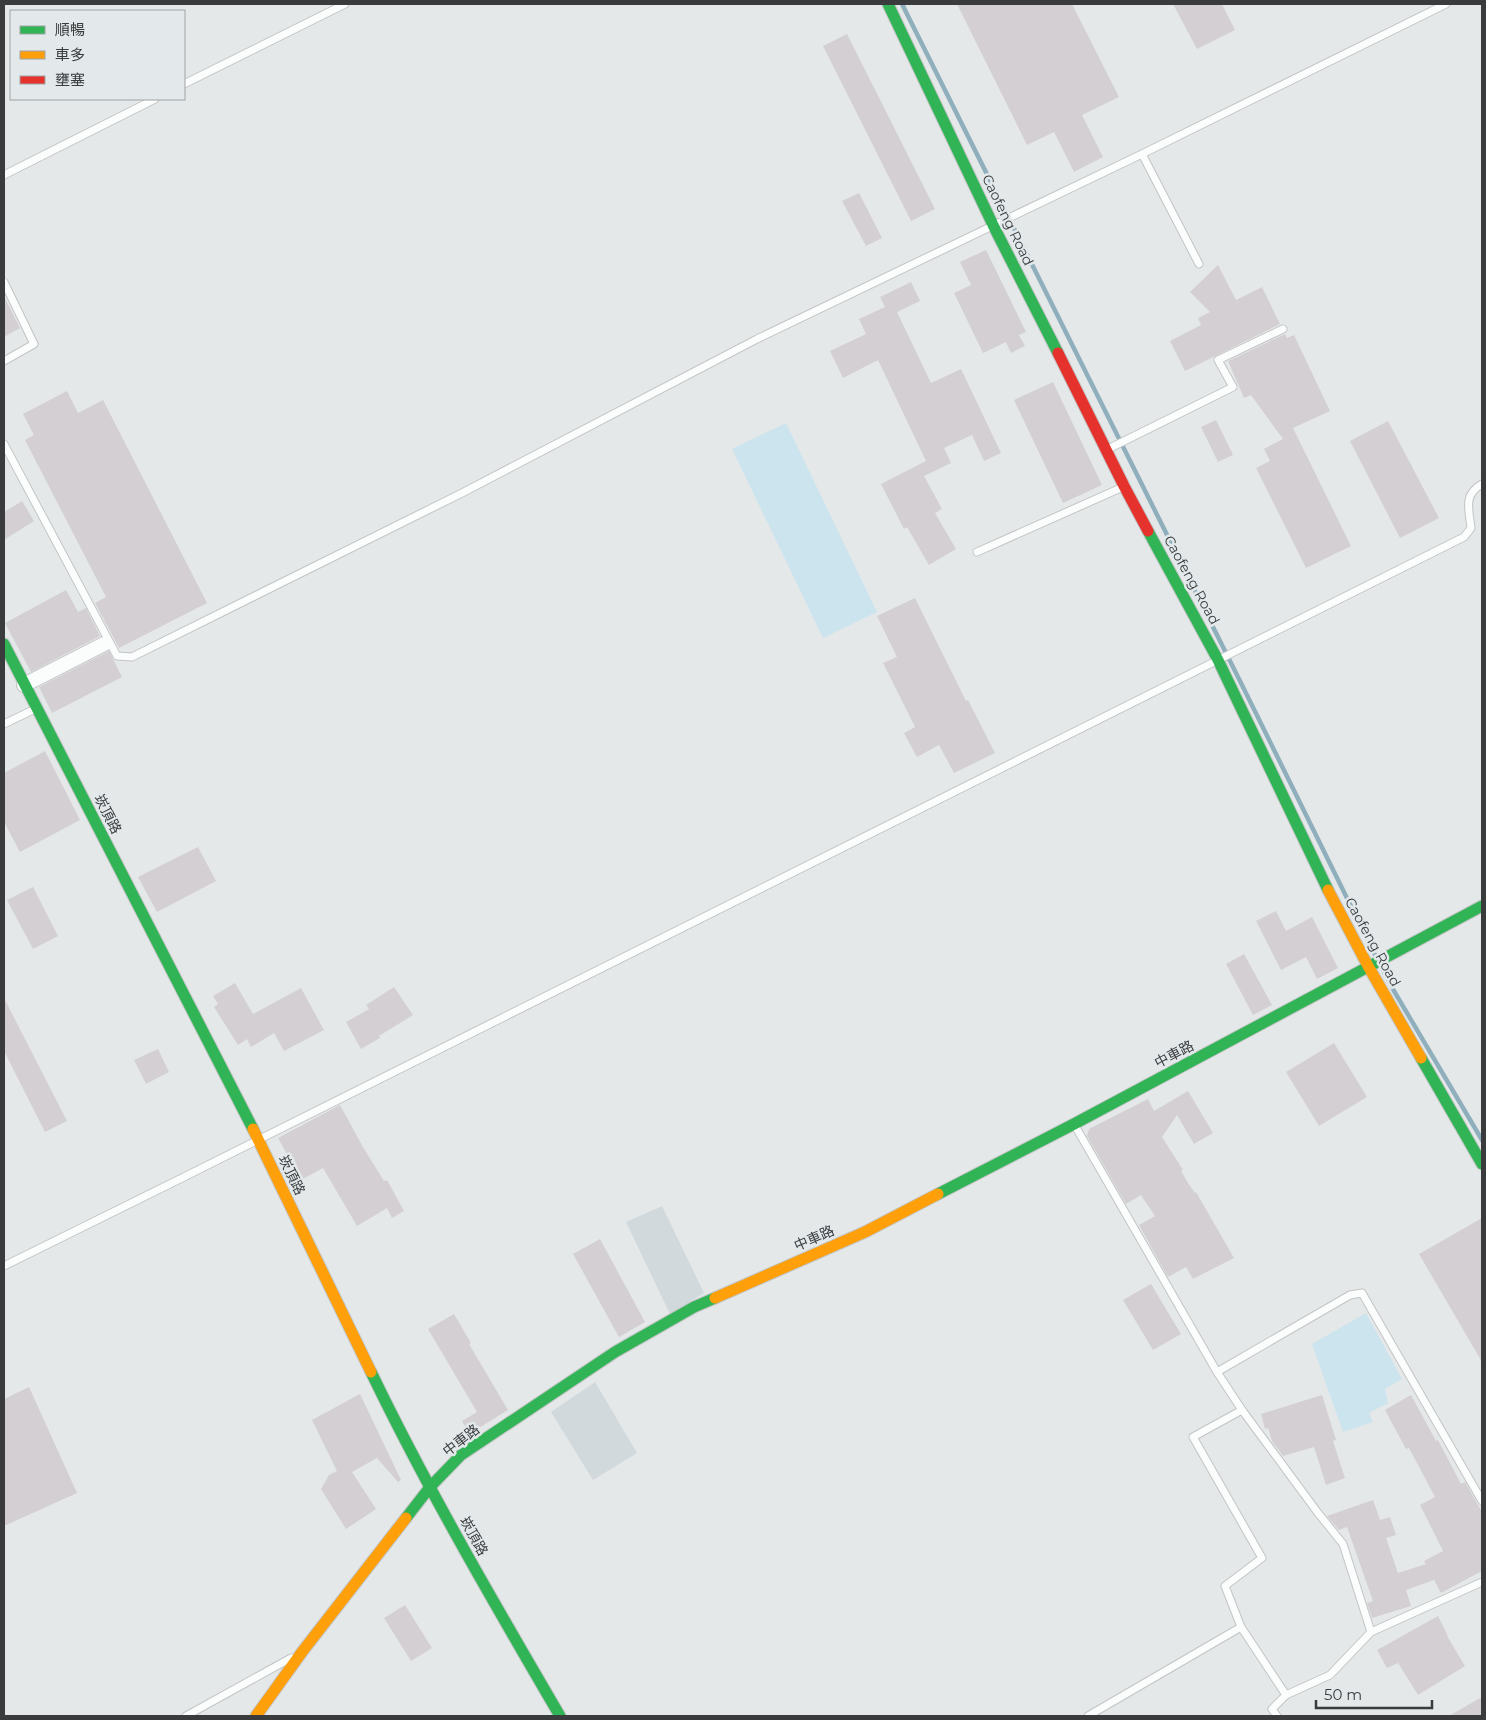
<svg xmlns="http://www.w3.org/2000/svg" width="1486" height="1720" viewBox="0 0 1486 1720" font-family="Montserrat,'Noto Sans TC',sans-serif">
  <rect width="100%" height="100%" fill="#e5e8e9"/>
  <g fill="#d1d9dd">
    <polygon points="662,1206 704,1293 670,1314 626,1222"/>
    <polygon points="595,1382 637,1453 593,1480 551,1412"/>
  </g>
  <g fill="#cce4ee">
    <polygon points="786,423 877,612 823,638 732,449"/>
    <polygon points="1366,1313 1402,1379 1385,1389 1388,1403 1369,1413 1373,1422 1343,1432 1312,1344"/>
  </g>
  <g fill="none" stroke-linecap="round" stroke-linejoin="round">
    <g stroke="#90afbd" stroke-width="4.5">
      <polyline points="902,4 1242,685 1376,957"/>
      <polyline points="1381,966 1394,991 1482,1140"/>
    </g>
  </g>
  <g fill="#d4cfd2">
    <polygon points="957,4 1072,4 1119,97 1082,115 1103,157 1074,172 1054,132 1027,145"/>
    <polygon points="1173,4 1222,4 1235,30 1197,49"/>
    <polygon points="847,34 935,209 911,221 823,46"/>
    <polygon points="859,193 882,238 866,246 842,201"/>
    <polygon points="986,250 1026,332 1019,335 1025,346 1011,353 1006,342 983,353 954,293 971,285 960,262"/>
    <polygon points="1218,265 1236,300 1262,287 1280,324 1185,371 1170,341 1201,325 1198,318 1210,312 1190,292"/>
    <polygon points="911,282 920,301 897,312 931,383 961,369 1001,453 984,461 972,435 944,448 951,463 924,476 942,509 935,513 956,549 929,565 907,527 904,529 881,484 926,461 878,360 843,378 830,351 866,334 859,319 885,307 880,297"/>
    <polygon points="4,296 20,328 4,337"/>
    <polygon points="1285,334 1287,338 1294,335 1330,411 1293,428 1351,546 1306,568 1256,468 1270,461 1264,449 1283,439 1251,395 1244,398 1228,361"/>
    <polygon points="1053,382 1102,485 1063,503 1014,400"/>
    <polygon points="67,391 78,413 103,400 207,603 119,648 95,603 106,597 25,440 34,435 23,414"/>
    <polygon points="1216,420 1233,455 1218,462 1201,427"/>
    <polygon points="1388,421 1439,518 1400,538 1350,441"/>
    <polygon points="22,501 34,521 4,540 4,512"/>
    <polygon points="66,590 78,612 86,608 100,636 31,672 5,623"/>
    <polygon points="915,598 966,701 968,700 995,753 954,773 939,745 917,757 904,733 915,727 883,663 897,657 877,616"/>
    <polygon points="109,651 122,677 52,713 39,687"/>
    <polygon points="45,751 80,820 20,852 4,822 4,773"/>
    <polygon points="198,847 216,881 157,912 138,877"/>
    <polygon points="33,887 58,936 33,949 7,900"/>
    <polygon points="1276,911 1286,931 1312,917 1338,968 1317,979 1306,957 1281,970 1256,921"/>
    <polygon points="1244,954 1272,1005 1253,1015 1226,964"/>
    <polygon points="235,983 253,1014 301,988 324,1030 284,1051 274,1033 251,1047 247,1039 238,1045 214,1007 218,1004 213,996"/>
    <polygon points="394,987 413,1015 379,1036 380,1038 361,1049 346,1022 369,1009 366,1005"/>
    <polygon points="4,998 67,1121 45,1132 4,1051"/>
    <polygon points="1334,1043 1367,1097 1319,1126 1286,1072"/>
    <polygon points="158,1049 169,1072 146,1084 134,1060"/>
    <polygon points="1188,1091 1213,1133 1194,1144 1177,1115 1162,1137 1183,1170 1181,1171 1188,1183 1195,1193 1196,1192 1234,1258 1193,1279 1186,1267 1168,1277 1139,1225 1155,1216 1141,1195 1126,1204 1087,1136 1089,1129 1148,1099 1154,1111"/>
    <polygon points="340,1105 363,1147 384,1181 387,1180 404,1211 392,1218 387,1208 357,1226 323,1168 301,1180 278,1138"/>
    <polygon points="1482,1218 1482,1362 1419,1254"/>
    <polygon points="600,1239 645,1322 619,1337 573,1254"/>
    <polygon points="1151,1284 1181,1334 1153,1350 1123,1300"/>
    <polygon points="454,1314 471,1343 469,1344 508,1410 469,1434 462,1421 477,1412 428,1329"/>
    <polygon points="29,1387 77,1493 4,1526 4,1399"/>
    <polygon points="360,1394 401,1480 398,1482 377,1458 352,1472 376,1509 346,1529 321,1489 329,1475 337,1471 312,1420"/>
    <polygon points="1322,1395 1336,1440 1333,1441 1345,1478 1326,1485 1314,1447 1283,1456 1272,1441 1268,1428 1265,1429 1261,1414"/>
    <polygon points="1411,1395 1436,1441 1438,1440 1461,1484 1465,1482 1482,1512 1482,1571 1441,1593 1434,1580 1406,1590 1411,1606 1372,1618 1367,1603 1373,1601 1347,1527 1339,1530 1327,1516 1373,1500 1380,1520 1390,1517 1396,1535 1386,1538 1398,1573 1426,1564 1424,1561 1443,1551 1420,1505 1435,1497 1409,1448 1406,1449 1385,1410"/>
    <polygon points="405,1605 432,1648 411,1661 384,1618"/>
    <polygon points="1438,1616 1448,1636 1447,1636 1465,1666 1418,1695 1398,1663 1387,1668 1377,1650"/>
    <polygon points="1482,1697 1482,1716 1449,1716 1473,1702"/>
  </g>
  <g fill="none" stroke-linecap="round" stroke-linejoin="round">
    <g stroke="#c2c4c5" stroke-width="9">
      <g id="lane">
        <polyline points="184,84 345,4"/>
        <polyline points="1142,154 1199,264"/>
        <polyline points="4,175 155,99"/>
        <polyline points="4,282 34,344 4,361"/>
        <polyline points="4,444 117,656 132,657 462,493 757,339 1142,154 1446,4"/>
        <polyline points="1108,449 1233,387 1218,360 1283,329"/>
        <polyline points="977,552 1123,487"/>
        <polyline points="4,724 35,709"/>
        <polyline points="1074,1124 1217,1372 1242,1410 1193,1437 1262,1558 1225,1586 1241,1627 1286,1695 1272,1709 1277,1716"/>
        <path d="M4,1266L180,1179L1464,537L1471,528C1469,509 1463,495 1482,484"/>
        <polyline points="1217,1372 1350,1295 1362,1293 1482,1501"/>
        <polyline points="1242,1410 1318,1513 1343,1544 1371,1632"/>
        <polyline points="1286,1695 1330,1675 1371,1632 1482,1582"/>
        <polyline points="186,1716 291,1658"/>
        <polyline points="1088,1716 1241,1627"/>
      </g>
    </g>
    <g stroke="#c2c4c5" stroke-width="16">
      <polyline id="street" points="24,685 104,644"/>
    </g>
    <g stroke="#c2c4c5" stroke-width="13">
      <g id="fast">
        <polyline points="888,4 993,225 1058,353"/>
        <polyline points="1148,531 1218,660 1328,890"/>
        <polyline points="4,644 253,1129"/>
        <polyline points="1421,1058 1482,1164"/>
        <polyline points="938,1194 1074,1124 1482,906"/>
        <path d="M371,1372C428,1490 494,1603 560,1716"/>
        <polyline points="406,1518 430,1487 461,1455 615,1352 694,1307 715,1298"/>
      </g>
    </g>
    <g stroke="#c2c4c5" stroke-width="13">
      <g id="slow">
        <polyline points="1328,890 1368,966 1421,1058"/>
        <polyline points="253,1129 371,1372"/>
        <polyline points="715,1298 865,1232 938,1194"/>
        <polyline points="256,1716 302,1652 406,1518"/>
      </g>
    </g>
    <g stroke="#c2c4c5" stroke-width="13">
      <polyline id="jam" points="1058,353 1124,486 1148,531"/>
    </g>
    <use href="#lane" stroke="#fbfcfc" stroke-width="7"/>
    <use href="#street" stroke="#fbfcfc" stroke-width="14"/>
    <use href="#fast" stroke="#30b455" stroke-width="11"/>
    <use href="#slow" stroke="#ff9f0a" stroke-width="11"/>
    <use href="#jam" stroke="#e5322d" stroke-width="11"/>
  </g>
  <g text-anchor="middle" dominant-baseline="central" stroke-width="5" stroke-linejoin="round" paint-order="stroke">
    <g font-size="14" fill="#393b3c" stroke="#e3e9eb">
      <text transform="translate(1008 220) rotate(64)">Caofeng Road</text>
      <text transform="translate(1192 580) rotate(61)">Caofeng Road</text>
      <text transform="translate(108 814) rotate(63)">崁頂路</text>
      <text transform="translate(1373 942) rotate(61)">Caofeng Road</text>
      <text transform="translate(1174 1054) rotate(-28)">中車路</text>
      <text transform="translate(292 1175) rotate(64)">崁頂路</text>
      <text transform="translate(814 1238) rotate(-24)">中車路</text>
      <text transform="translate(461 1440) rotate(-38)">中車路</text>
      <text transform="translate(474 1536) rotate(61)">崁頂路</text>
    </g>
  </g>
  <rect width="1486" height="1720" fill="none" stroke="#393b3c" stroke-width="10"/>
  <rect x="10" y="10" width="175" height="90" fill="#e3e9eb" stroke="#9fa3a5"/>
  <rect x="20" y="26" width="25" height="8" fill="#30b455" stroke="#9fa3a5"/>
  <text x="55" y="35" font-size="15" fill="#393b3c">順暢</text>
  <rect x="20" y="51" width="25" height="8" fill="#ff9f0a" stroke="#9fa3a5"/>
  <text x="55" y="60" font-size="15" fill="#393b3c">車多</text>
  <rect x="20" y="76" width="25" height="8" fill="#e5322d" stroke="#9fa3a5"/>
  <text x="55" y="85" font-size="15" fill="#393b3c">壅塞</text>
  <path d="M1316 1700v8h116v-8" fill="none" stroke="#393b3c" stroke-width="2.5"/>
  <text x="1324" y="1700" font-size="15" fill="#393b3c" stroke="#e3e9eb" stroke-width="4" paint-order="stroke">50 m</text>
</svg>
